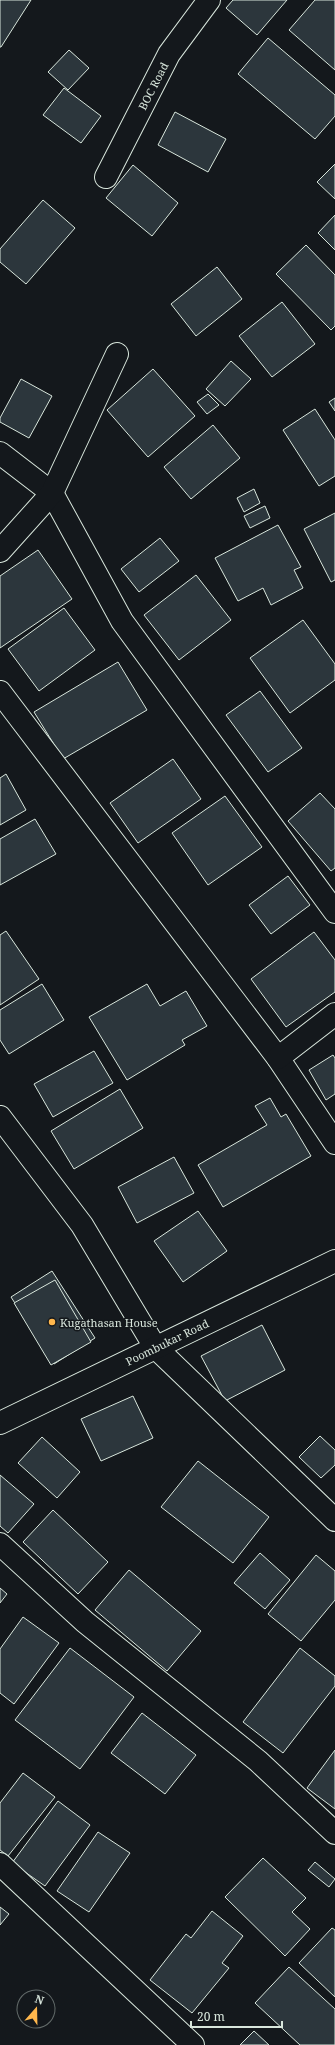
<svg xmlns="http://www.w3.org/2000/svg" width="335" height="2045" viewBox="0 0 335 2045" font-family="'Noto Serif',serif">
  <rect width="100%" height="100%" fill="#14181c"/>
  <g fill="#2c363c" stroke="#d8e6dc">
    <polygon points="0,0 31,0 1,47 0,47"/>
    <polygon points="233,0 287,0 257,35 226,8"/>
    <polygon points="315,0 335,0 335,70 289,30"/>
    <polygon points="268,38 335,95 335,116 315,139 238,74"/>
    <polygon points="69,50 89,68 68,90 48,72"/>
    <polygon points="64,88 101,116 81,143 43,115"/>
    <polygon points="175,112 226,139 208,172 158,145"/>
    <polygon points="335,164 335,199 317,182"/>
    <polygon points="133,165 178,203 152,236 106,198"/>
    <polygon points="43,200 75,228 26,284 0,262 0,249"/>
    <polygon points="335,215 335,250 318,233"/>
    <polygon points="306,245 335,275 335,326 331,330 276,274"/>
    <polygon points="217,267 242,299 196,336 171,304"/>
    <polygon points="282,302 315,344 272,377 239,336"/>
    <polygon points="231,361 251,379 225,406 206,389"/>
    <polygon points="153,369 195,416 148,457 107,410"/>
    <polygon points="21,379 52,396 29,438 0,422 0,418"/>
    <polygon points="208,394 219,405 207,414 197,402"/>
    <polygon points="335,398 335,411 329,402"/>
    <polygon points="315,409 335,440 335,476 319,486 283,430"/>
    <polygon points="213,425 240,458 191,499 164,467"/>
    <polygon points="254,489 260,503 244,512 237,498"/>
    <polygon points="265,506 270,518 250,528 244,516"/>
    <polygon points="335,513 335,580 331,582 304,529"/>
    <polygon points="278,525 301,567 294,570 303,588 271,605 263,588 238,601 215,558"/>
    <polygon points="160,538 179,561 139,592 121,569"/>
    <polygon points="38,550 72,599 0,648 0,576"/>
    <polygon points="196,575 231,620 179,660 144,615"/>
    <polygon points="64,608 95,650 39,691 8,649"/>
    <polygon points="303,620 335,664 335,680 290,713 250,658"/>
    <polygon points="118,662 147,710 63,759 34,712"/>
    <polygon points="260,691 302,748 268,772 226,715"/>
    <polygon points="173,759 201,799 138,843 110,803"/>
    <polygon points="6,774 26,810 0,825 0,778"/>
    <polygon points="320,793 335,809 335,868 331,871 288,821"/>
    <polygon points="225,796 262,847 208,885 172,833"/>
    <polygon points="35,819 56,854 0,885 0,839"/>
    <polygon points="288,876 310,905 271,934 249,905"/>
    <polygon points="6,931 39,979 0,1005 0,935"/>
    <polygon points="314,932 335,960 335,992 286,1027 251,979"/>
    <polygon points="42,984 64,1020 9,1054 0,1040 0,1010"/>
    <polygon points="147,984 160,1006 186,991 207,1026 182,1040 185,1045 127,1080 89,1017"/>
    <polygon points="94,1051 113,1083 53,1117 34,1084"/>
    <polygon points="333,1055 335,1058 335,1094 326,1100 309,1070"/>
    <polygon points="120,1089 143,1128 74,1169 51,1131"/>
    <polygon points="270,1098 281,1117 286,1114 311,1156 223,1207 198,1165 267,1125 255,1106"/>
    <polygon points="174,1157 194,1193 137,1223 118,1187"/>
    <polygon points="198,1211 227,1251 183,1282 154,1241"/>
    <polygon points="52,1271 95,1338 54,1364 11,1297"/>
    <polygon points="55,1280 91,1342 51,1365 14,1303"/>
    <polygon points="262,1325 285,1370 225,1401 201,1356"/>
    <polygon points="133,1396 153,1438 101,1461 81,1419"/>
    <polygon points="320,1436 335,1450 335,1465 321,1478 299,1457"/>
    <polygon points="42,1437 80,1472 57,1498 18,1463"/>
    <polygon points="198,1461 269,1517 233,1563 161,1507"/>
    <polygon points="0,1475 34,1504 8,1533 0,1526"/>
    <polygon points="53,1510 108,1562 78,1594 23,1542"/>
    <polygon points="260,1553 290,1580 265,1609 234,1583"/>
    <polygon points="316,1555 335,1571 335,1600 301,1641 268,1614"/>
    <polygon points="129,1570 201,1631 167,1671 95,1610"/>
    <polygon points="0,1588 7,1594 0,1603"/>
    <polygon points="23,1617 59,1643 14,1704 0,1693 0,1649"/>
    <polygon points="70,1648 134,1697 80,1769 15,1720"/>
    <polygon points="300,1648 335,1676 335,1686 283,1753 243,1722"/>
    <polygon points="142,1713 196,1755 165,1794 111,1753"/>
    <polygon points="335,1750 335,1809 307,1788"/>
    <polygon points="23,1773 55,1797 8,1856 0,1850 0,1803"/>
    <polygon points="58,1801 90,1825 45,1886 12,1863"/>
    <polygon points="98,1832 130,1853 89,1912 57,1891"/>
    <polygon points="263,1858 306,1898 292,1912 310,1929 285,1956 225,1897"/>
    <polygon points="315,1862 335,1879 329,1887 308,1870"/>
    <polygon points="0,1907 9,1914 0,1925"/>
    <polygon points="212,1911 243,1936 222,1963 229,1968 192,2013 150,1980 186,1934 191,1938"/>
    <polygon points="332,1928 335,1930 335,1997 299,1963"/>
    <polygon points="289,1967 335,2009 335,2045 300,2045 255,2003"/>
    <polygon points="254,2031 269,2045 240,2045"/>
  </g>
  <g fill="none" stroke-linecap="round" stroke-linejoin="round">
    <g stroke="#d8e6dc" stroke-width="24">
      <g id="minor">
        <polyline points="106,177 169,54 209,0"/>
        <polyline points="0,453 52,493 122,621 335,912"/>
        <polyline points="0,551 52,493 117,354"/>
        <polyline points="0,692 278,1058 335,1143"/>
        <polyline points="278,1058 335,1014"/>
        <polyline points="0,1117 82,1225 155,1347 335,1520"/>
        <polyline points="0,1423 335,1261"/>
        <polyline points="0,1544 85,1622 258,1761 335,1833"/>
        <polyline points="0,1864 193,2045"/>
      </g>
    </g>
    <use href="#minor" stroke="#14181c" stroke-width="22"/>
  </g>
  <circle fill="#ffb74d" stroke="#14181c" stroke-width="1.5" cx="52" cy="1322" r="4"/>
  <g text-anchor="middle" dominant-baseline="central" stroke-width="3" stroke-linejoin="round" paint-order="stroke">
    <g font-size="11" fill="#d8e6dc" stroke="#14181c">
      <text transform="translate(153 86) rotate(-63)">BOC Road</text>
      <text transform="translate(167 1342) rotate(-26)">Poombukar Road</text>
    </g>
    <g font-size="11" fill="#d8e6dc" stroke="#14181c" text-anchor="start">
      <text x="60" y="1322">Kugathasan House</text>
    </g>
  </g>
  <g transform="translate(36 2009) rotate(20)"><circle r="19" fill="#14181c" stroke="#626a69"/>
  <path d="M0-3L7 15L0 10L-7 15Z" fill="#ffb74d"/>
  <text y="-6" font-size="11" font-weight="bold" text-anchor="middle" fill="#d8e6dc">N</text>
  </g>
  <path d="M191 2021v6h91v-6" fill="none" stroke="#d8e6dc" stroke-width="2"/>
  <text x="197" y="2021" font-size="12" fill="#d8e6dc" stroke="#14181c" stroke-width="3" paint-order="stroke">20 m</text>
</svg>
